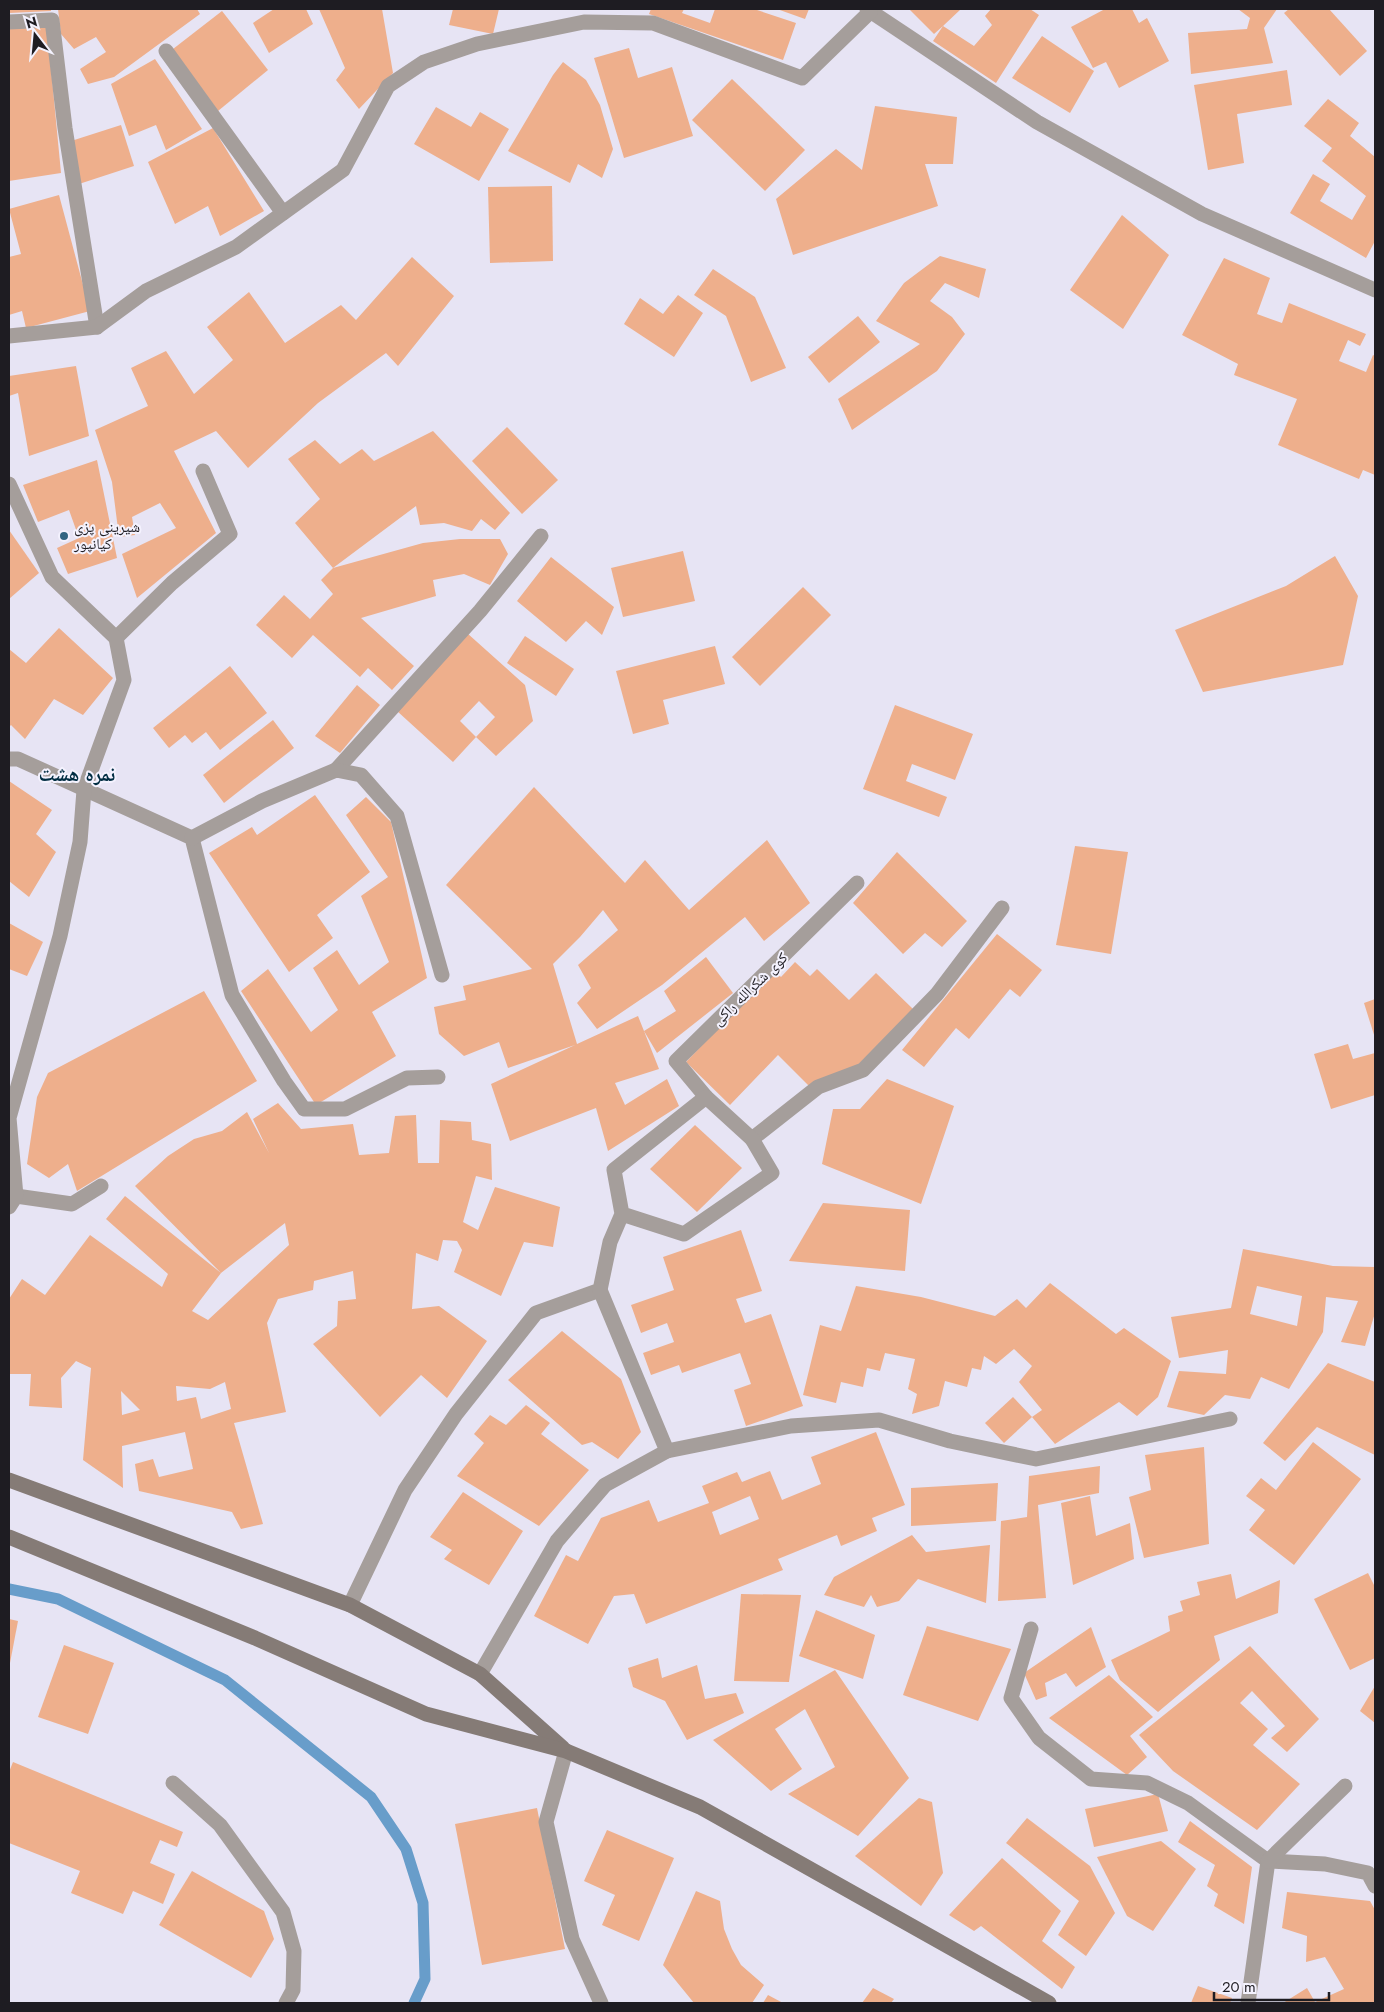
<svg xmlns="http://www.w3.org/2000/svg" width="1384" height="2012" viewBox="0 0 1384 2012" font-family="Jost,'Noto Naskh Arabic',sans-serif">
  <rect width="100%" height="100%" fill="#e7e4f4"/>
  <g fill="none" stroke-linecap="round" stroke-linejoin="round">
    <polyline stroke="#689dca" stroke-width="11" points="9,1589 58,1599 225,1680 371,1797 406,1849 423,1903 425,1979 414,2003"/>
  </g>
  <g fill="#eeaf8c" fill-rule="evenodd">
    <polygon points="9,9 51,9 51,11 9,13"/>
    <polygon points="58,9 197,9 200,14 114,77 88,84 80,69 106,52 96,37 74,49 61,34"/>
    <polygon points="274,9 306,9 313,24 269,53 253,23"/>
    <polygon points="319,9 382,9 393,73 359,109 336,80 345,68"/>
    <polygon points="453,9 499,9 493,34 449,25"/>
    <polygon points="651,9 684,9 682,13 710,23 715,9 754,9 796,23 783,60 649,14"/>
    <polygon points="777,9 809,9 805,19"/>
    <polygon points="909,9 961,9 943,26 974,46 992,25 985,16 991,9 1030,9 1039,15 996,83 933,41 943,26 934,34"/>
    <polygon points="1105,9 1132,9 1139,23 1147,18 1169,61 1119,88 1106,62 1093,68 1071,27"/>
    <polygon points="1238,9 1277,9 1264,28 1273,63 1191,74 1188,33 1247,29 1250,18"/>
    <polygon points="1289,9 1329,9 1367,51 1340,76 1284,13"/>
    <polygon points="222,11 268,70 218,111 173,49"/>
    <polygon points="47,27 61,173 9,181 9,29"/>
    <polygon points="1042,36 1094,71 1070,113 1012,78"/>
    <polygon points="629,48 638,78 672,67 693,136 624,158 594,58"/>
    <polygon points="155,59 202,129 166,150 156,125 129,136 111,84"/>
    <polygon points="563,62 586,80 600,105 613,149 602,178 578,164 570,183 508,151 553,75"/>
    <polygon points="1287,70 1292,105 1237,114 1244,163 1208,170 1194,85"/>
    <polygon points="732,79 805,150 765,191 692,120"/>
    <polygon points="1328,99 1359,123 1350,136 1375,157 1375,241 1366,258 1290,213 1313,174 1330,184 1320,201 1352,220 1366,196 1322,161 1332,148 1304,126"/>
    <polygon points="875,106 957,117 953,164 925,164 938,206 793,255 776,199 836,149 862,170"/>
    <polygon points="436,107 471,127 480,112 509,129 479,181 414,144"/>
    <polygon points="121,125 134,166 79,184 68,142"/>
    <polygon points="213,128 264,211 220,236 208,206 175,224 148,162"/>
    <polygon points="552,186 553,261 490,263 488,187"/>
    <polygon points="59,195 90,311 26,328 22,311 9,315 9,257 21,254 9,209"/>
    <polygon points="1122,215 1169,255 1123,329 1070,290"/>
    <polygon points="940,256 986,269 979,298 945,283 930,301 952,317 965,334 937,371 852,430 838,399 920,344 876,321 904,283"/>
    <polygon points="412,257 454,296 398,366 386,353 318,403 248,468 216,431 174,451 216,533 137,598 122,554 176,528 160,503 132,517 135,535 119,537 112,482 95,430 148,406 131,368 166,351 194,394 233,360 207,327 249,292 285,343 341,305 356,320"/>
    <polygon points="1224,258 1270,278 1257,314 1282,323 1289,303 1366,334 1360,346 1348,340 1339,361 1366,372 1373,355 1375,356 1375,475 1363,470 1359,479 1278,445 1297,399 1234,375 1238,364 1182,335"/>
    <polygon points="713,269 755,297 786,368 751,382 726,316 694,295"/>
    <polygon points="678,295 703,313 674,357 624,324 640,298 663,314"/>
    <polygon points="858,316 880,342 829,383 808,357"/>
    <polygon points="76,366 89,436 29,456 18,393 9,396 9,376"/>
    <polygon points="507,427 558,480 522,514 472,461"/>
    <polygon points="433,431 510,513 495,530 481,519 472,531 444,523 420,525 416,506 333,568 423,543 460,539 500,539 508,554 490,585 464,574 433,580 436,596 361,618 414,666 392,690 368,668 360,677 313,635 292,658 256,625 284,595 310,619 333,594 321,580 333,568 295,523 320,499 288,459 315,440 340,464 362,449 374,461"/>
    <polygon points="97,460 117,558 68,574 57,548 79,538 69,510 38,522 23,485"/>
    <polygon points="9,530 39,573 9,599"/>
    <polygon points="683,551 695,601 623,617 611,568"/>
    <polygon points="1335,556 1358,596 1343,665 1203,692 1175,630 1286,586"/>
    <polygon points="551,557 614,607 602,635 586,621 566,642 517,601"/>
    <polygon points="803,587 831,615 760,686 732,657"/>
    <polygon points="59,628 113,678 83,715 54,699 25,739 11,725 9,727 9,649 26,663"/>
    <polygon points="467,633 525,685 533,721 496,756 476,737 495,717 479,701 460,721 476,737 453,762 397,711"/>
    <polygon points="525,636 574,669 556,696 507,663"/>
    <polygon points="715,646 725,684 663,700 669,724 633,734 616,671"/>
    <polygon points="230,666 267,713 220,750 206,732 192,743 185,735 169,748 153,728"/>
    <polygon points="357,685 380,705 340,753 315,736"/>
    <polygon points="895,705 973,734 955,780 912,764 906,781 947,797 939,817 863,789"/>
    <polygon points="273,720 294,748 224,803 203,775"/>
    <polygon points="9,781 52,810 36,834 56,852 29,897 9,881"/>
    <polygon points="534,787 625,883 645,860 689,910 767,840 810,903 764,941 745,917 662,985 597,1029 577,1003 591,988 578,965 618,930 603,910 580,937 553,964 577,1044 638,1016 644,1031 676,1011 664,991 706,957 733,993 657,1053 644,1031 659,1069 615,1083 625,1105 667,1079 679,1106 608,1151 596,1108 510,1141 491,1084 575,1045 508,1068 499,1042 464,1056 439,1034 434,1007 466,1000 463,986 532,969 446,885"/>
    <polygon points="315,795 370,872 317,915 333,938 289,972 209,853 252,827 257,835"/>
    <polygon points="366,797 391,822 427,978 372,1012 396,1056 316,1105 241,991 268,969 311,1032 338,1010 313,968 337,950 359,985 389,962 361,896 388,877 346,815"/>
    <polygon points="1075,846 1128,852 1111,954 1056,945"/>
    <polygon points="897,852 967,921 942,947 925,933 903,954 853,903"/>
    <polygon points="9,923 43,942 27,976 9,969"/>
    <polygon points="997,934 1042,970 1020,997 1010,989 969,1039 956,1028 924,1067 902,1050"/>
    <polygon points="795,962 810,976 817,969 849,1000 876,973 913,1009 858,1065 809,1086 778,1055 730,1105 686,1062 774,970 781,977"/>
    <polygon points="204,991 257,1081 77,1191 68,1164 49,1178 27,1164 37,1097 48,1073"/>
    <polygon points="1375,999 1375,1038 1364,1003"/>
    <polygon points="1348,1044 1353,1059 1375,1053 1375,1095 1331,1109 1314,1054"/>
    <polygon points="887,1079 954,1106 921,1204 822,1164 833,1109 860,1109"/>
    <path d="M278,1103L301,1129L353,1124L359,1155L389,1153L395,1116L416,1115L418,1163H439L440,1120L471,1122L472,1140L491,1144L492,1180L476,1176L463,1222L478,1230L495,1187L560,1207L553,1247L524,1242L501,1296L454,1272L462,1250L457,1241L443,1240L438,1261L416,1253L412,1309L439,1306L487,1341L447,1398L421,1375L380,1417L313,1344L337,1326L338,1301L356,1299L353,1271L314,1281L313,1290L278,1299L267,1323L286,1412L234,1423L263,1524L241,1529L232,1512L139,1491L135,1464L153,1459L159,1477L193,1469L185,1432L122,1446L123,1488L83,1460L91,1368L76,1361L61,1378L62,1408L29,1406L31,1374H9V1299L22,1279L45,1295L90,1235L162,1287L168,1274L106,1219L125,1196L221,1273L192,1311L208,1320L289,1245L285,1223L221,1273L135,1186L168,1156L194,1139L222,1131L247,1112L269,1153L253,1119ZM225,1382L231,1409L201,1419L196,1397L177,1401L176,1386L210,1389ZM121,1391L140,1410L122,1415Z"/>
    <polygon points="695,1125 742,1168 697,1212 650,1169"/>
    <polygon points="823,1203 910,1210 905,1271 789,1261"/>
    <polygon points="741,1230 762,1291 736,1299 745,1323 771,1314 803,1406 746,1426 734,1390 751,1384 740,1353 682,1373 679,1365 651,1375 643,1353 674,1342 667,1323 641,1333 631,1305 674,1290 663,1257"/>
    <path d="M1243,1249L1333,1266L1375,1267V1313L1365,1346L1341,1342L1358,1301L1326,1297L1323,1332L1289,1389L1261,1377L1250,1399L1225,1395L1204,1415L1167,1407L1179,1371L1226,1374L1228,1350L1179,1358L1171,1317L1231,1308ZM1257,1286L1302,1296L1297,1326L1250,1314Z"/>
    <polygon points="1050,1283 1116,1334 1124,1328 1171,1361 1158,1397 1137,1416 1119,1402 1055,1444 1032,1417 1042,1410 1019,1382 1032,1366 1014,1349 996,1364 984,1356 981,1370 972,1368 967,1387 945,1381 939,1406 912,1414 917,1394 908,1389 915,1359 885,1353 880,1371 867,1368 863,1387 841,1382 836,1403 803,1395 820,1325 841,1331 856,1286 921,1297 995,1316 1017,1299 1026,1308"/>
    <polygon points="562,1331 621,1379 641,1432 618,1459 592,1442 582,1445 508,1380"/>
    <polygon points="1328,1363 1375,1382 1375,1455 1317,1427 1285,1461 1263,1443"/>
    <polygon points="1013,1397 1032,1417 1004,1443 985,1423"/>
    <polygon points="526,1405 550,1423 541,1434 589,1470 539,1526 457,1476 484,1443 474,1434 490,1415 506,1425"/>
    <path d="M876,1432L905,1505L872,1518L877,1531L841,1546L837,1535L778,1559L783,1570L646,1624L634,1594L614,1596L588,1644L534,1616L566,1555L578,1561L601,1518L649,1500L658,1522L709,1503L702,1486L737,1472L742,1482L770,1471L782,1500L821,1484L811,1457ZM750,1496L759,1519L720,1535L712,1512Z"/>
    <polygon points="1313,1442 1361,1479 1294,1565 1249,1530 1265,1510 1246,1496 1261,1478 1276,1490"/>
    <polygon points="1204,1447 1209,1544 1144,1558 1129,1497 1151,1490 1145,1455"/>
    <polygon points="1100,1466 1099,1493 1038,1505 1046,1598 998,1601 1001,1521 1027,1517 1029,1476"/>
    <polygon points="998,1483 996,1521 911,1526 911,1488"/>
    <polygon points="463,1492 523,1531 489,1585 444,1559 452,1550 430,1537"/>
    <polygon points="1090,1496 1096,1536 1130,1523 1134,1559 1073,1585 1061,1503"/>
    <polygon points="912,1535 926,1552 990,1545 986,1603 918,1579 899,1601 877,1607 871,1595 864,1607 824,1595 834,1577"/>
    <polygon points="1368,1573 1375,1587 1375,1658 1350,1670 1314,1599"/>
    <polygon points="1231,1574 1236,1599 1280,1580 1278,1613 1214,1636 1220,1660 1158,1712 1120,1680 1111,1660 1170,1631 1168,1616 1183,1611 1180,1601 1200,1595 1197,1582"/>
    <polygon points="741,1594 801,1595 789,1682 734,1681"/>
    <polygon points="816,1610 875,1635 863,1679 799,1656"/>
    <polygon points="9,1619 18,1621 10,1663 9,1663"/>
    <polygon points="927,1626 1011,1649 978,1721 903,1695"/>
    <polygon points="1091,1627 1106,1667 1076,1687 1066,1673 1045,1683 1047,1696 1036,1700 1024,1673"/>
    <polygon points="64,1645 114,1663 88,1734 38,1717"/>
    <polygon points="1250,1646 1319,1719 1287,1752 1271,1738 1285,1726 1252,1691 1240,1703 1268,1729 1253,1745 1300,1784 1257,1830 1173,1771 1139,1735"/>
    <polygon points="658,1658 662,1678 697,1665 705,1699 736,1693 744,1713 687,1740 665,1701 633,1687 628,1668"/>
    <polygon points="835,1670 909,1778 858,1836 788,1794 835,1767 805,1709 775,1729 802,1769 771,1791 713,1740"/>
    <polygon points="1109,1675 1153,1717 1130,1736 1147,1757 1127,1775 1049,1718"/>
    <polygon points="1375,1686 1375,1723 1360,1711"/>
    <polygon points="13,1762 183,1832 177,1847 160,1840 150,1863 175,1874 163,1904 133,1891 123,1914 71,1893 80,1871 9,1843 9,1772"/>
    <polygon points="1158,1794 1168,1831 1094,1847 1085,1809"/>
    <polygon points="919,1798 932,1802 943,1873 921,1906 855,1856"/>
    <polygon points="537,1808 565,1949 482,1965 455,1824"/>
    <polygon points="1027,1818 1090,1866 1115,1913 1086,1956 1058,1935 1079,1901 1006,1843"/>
    <polygon points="1190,1821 1252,1867 1244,1924 1214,1906 1218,1894 1207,1886 1215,1865 1178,1842"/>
    <polygon points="607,1830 674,1858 639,1941 602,1925 615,1895 584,1881"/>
    <polygon points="1161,1841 1196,1869 1153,1931 1127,1916 1097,1857"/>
    <polygon points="1002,1858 1061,1911 1042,1941 1075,1967 1062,1989 981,1926 974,1931 949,1915"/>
    <polygon points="192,1871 264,1911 274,1939 251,1978 159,1925"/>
    <polygon points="696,1891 720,1901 724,1929 732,1949 741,1965 764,1985 752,2003 694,2003 663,1965"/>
    <polygon points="1287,1892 1370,1901 1375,1910 1375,2003 1353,2002 1350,2003 1283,2003 1307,1988 1315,2002 1344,1989 1325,1957 1306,1962 1307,1936 1282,1928"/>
    <polygon points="1198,1986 1232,1998 1230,2003 1191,2003"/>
    <polygon points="873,1988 894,1999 891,2003 862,2003"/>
    <polygon points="768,1995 783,2003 763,2003"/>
  </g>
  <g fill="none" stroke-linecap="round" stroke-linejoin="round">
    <g stroke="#a59e9b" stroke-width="15">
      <polyline points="9,22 52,20 65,128 97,327"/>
      <polyline points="166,51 283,213"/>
      <polyline points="116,638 172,583 230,534 203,471"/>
      <polyline points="9,759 18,759 192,838 232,995 284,1081 304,1109 345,1109 407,1078 438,1077"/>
      <polyline points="336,770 480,611 541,536"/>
      <polyline points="192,838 262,801 336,770 361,775 397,816 442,975"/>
      <polyline points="706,1097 676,1061 857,883"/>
      <polyline points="752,1139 818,1087 863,1070 937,994 1002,908"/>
      <polyline points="16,1196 72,1204 101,1186"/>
      <polyline points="667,1451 791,1426 879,1420 950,1441 1036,1459 1230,1419"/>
      <polyline points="1031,1629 1011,1698 1039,1738 1091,1779 1147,1783 1188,1803 1268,1861 1248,2003"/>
      <polyline points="173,1783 220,1825 283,1912 294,1951 293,1990 286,2003"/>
      <polyline points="1268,1861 1325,1864 1368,1873 1375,1886"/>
      <polyline points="1268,1861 1345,1786"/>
    </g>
    <g stroke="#a59e9b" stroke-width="15">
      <polyline points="867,9 1037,122 1202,214 1375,290"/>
      <polyline points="9,336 97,327 146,291 236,247 343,170 388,86 424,62 477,44 584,22 653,23 802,78 870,12"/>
      <polyline points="9,484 52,577 116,638 124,680 84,790 80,842 60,936 9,1118 16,1196 9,1207"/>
      <polyline points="350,1605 405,1490 456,1414 536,1313 600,1290 610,1242 622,1214 614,1170 706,1097 752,1139 772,1173 684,1234 622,1214"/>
      <polyline points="480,1674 557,1541 605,1485 667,1451 600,1290"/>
      <polyline points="566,1751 546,1822 572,1939 601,2003"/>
    </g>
    <g stroke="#857b76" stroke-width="15">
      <polyline points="9,1480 350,1605 480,1674 563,1748"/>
      <polyline points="9,1537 255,1638 426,1714 566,1751 700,1807 1049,2003"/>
    </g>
  </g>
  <circle fill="#326582" stroke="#f4f2fe" stroke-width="2" cx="64" cy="536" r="5"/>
  <g text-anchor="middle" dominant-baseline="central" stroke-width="4" stroke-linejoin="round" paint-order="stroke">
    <g font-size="15" fill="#1e1c22" stroke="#f4f2fe" text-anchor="start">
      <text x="74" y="527">شیرینی پزی<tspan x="74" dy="17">کیانپور</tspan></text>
    </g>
    <g font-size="15" fill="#1e1c22" stroke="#f4f2fe">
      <text transform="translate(750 989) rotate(-44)">کوی شکرالله راکی</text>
    </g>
    <g font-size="20" font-weight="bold" fill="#002d42" stroke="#f4f2fe">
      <text x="77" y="774">نمره هشت</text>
    </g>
  </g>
  <rect width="1384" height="2012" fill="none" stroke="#1e1c22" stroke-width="20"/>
  <g transform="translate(35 35) rotate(344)" stroke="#f4f2fe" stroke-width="4" paint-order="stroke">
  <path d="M0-4L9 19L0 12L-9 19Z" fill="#1e1c22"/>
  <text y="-8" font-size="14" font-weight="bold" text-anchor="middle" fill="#1e1c22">N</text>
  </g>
  <path d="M1214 1992v8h115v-8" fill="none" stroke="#1e1c22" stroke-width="2.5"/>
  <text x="1222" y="1992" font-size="15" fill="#1e1c22" stroke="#f4f2fe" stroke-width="4" paint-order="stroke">20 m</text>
</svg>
